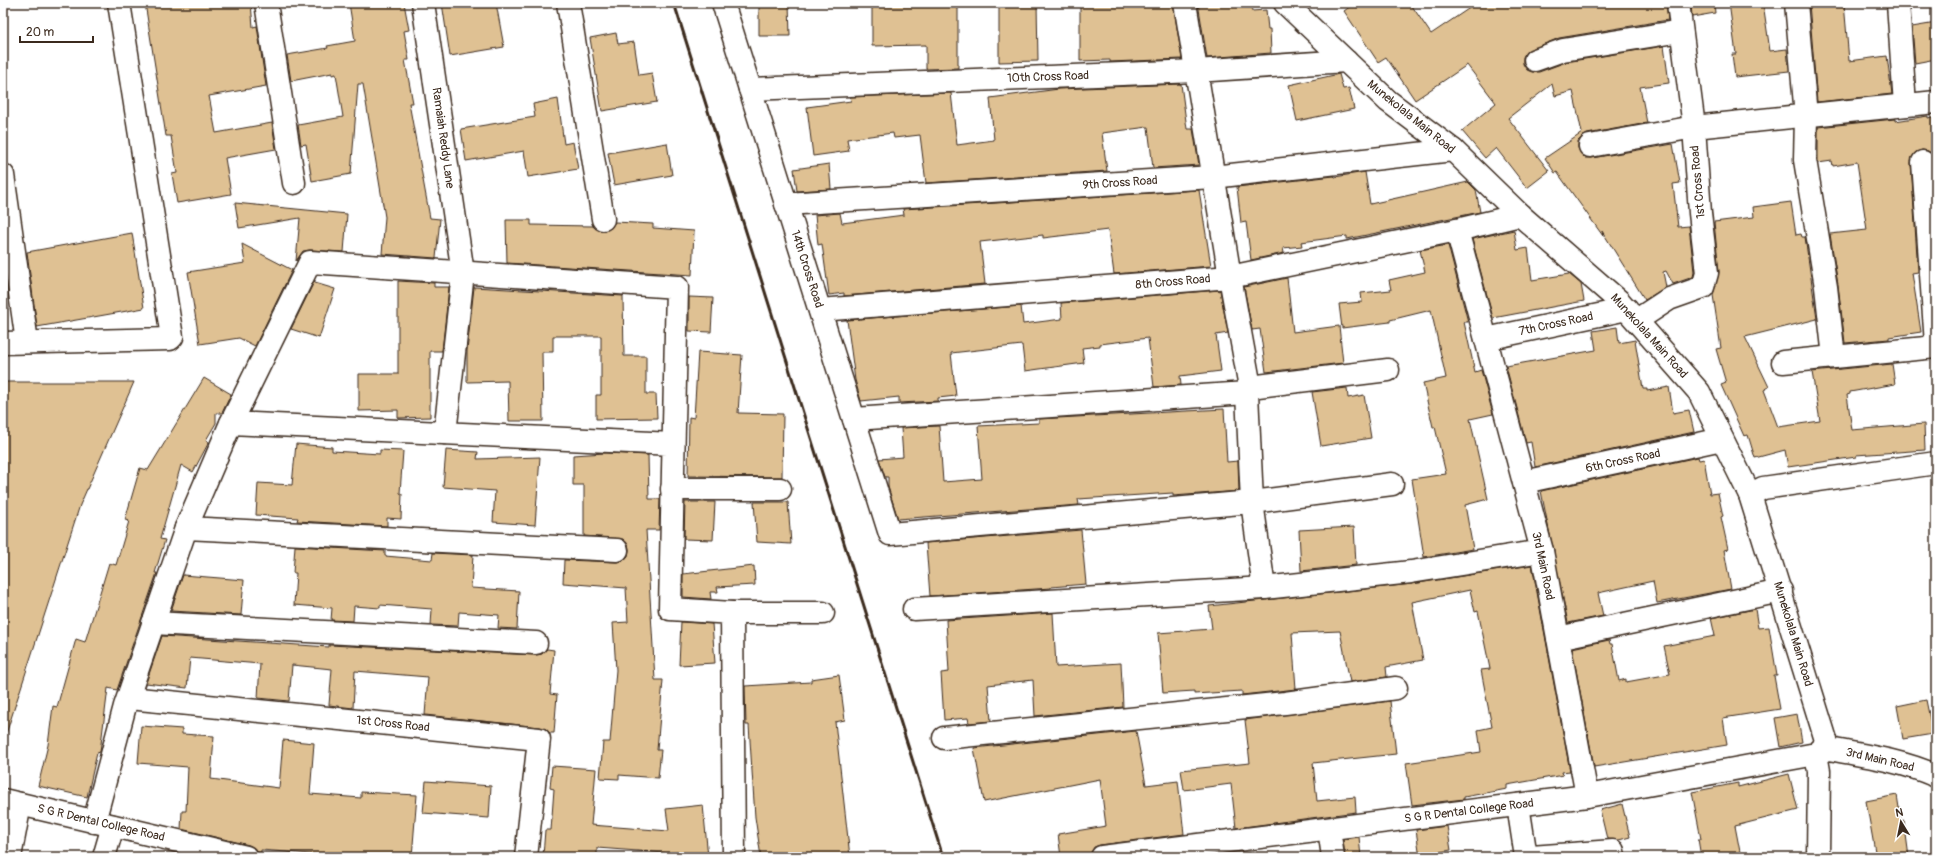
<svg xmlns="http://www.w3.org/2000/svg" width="1939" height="860" viewBox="0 0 1939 860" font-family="Pangolin,sans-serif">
  <rect width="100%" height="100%" fill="#fff"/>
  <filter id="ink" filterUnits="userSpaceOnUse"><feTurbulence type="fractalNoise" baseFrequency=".025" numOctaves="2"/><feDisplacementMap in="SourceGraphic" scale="8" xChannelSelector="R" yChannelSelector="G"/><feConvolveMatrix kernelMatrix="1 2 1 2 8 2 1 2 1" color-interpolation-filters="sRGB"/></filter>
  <g filter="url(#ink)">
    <g fill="#dfc193" stroke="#3b2a1e">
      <polygon points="145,3 251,3 253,27 257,26 266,86 209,96 216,133 272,123 276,149 225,158 231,194 177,203 172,174 177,173 171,136 166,136"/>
      <polygon points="349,3 404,3 409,30 404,31 409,60 405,60 413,103 409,103 430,218 440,219 436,258 382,254 385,217 363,84 358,84 351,174 312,181 306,144 301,145 298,125 343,117 336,74 332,75 332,73 291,81 287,55 328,48 327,46 355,41"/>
      <polygon points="442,3 496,3 504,47 450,56"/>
      <polygon points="759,3 789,3 790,36 759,36"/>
      <polygon points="872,3 958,3 958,68 926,69 926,45 872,46"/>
      <polygon points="999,3 1037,3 1038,61 999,62"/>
      <polygon points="1080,3 1173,3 1182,59 1110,62 1110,60 1080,61"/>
      <polygon points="1198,3 1251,3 1252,11 1266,10 1268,29 1270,29 1271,53 1207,58"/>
      <polygon points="1355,3 1410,3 1431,34 1477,3 1666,3 1668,20 1559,38 1526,52 1523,57 1523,64 1527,70 1532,72 1539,72 1566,62 1664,46 1669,83 1640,87 1647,123 1587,134 1582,137 1578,141 1578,148 1581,154 1585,158 1592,158 1673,144 1680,183 1673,184 1678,227 1689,226 1694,272 1693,277 1673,284 1666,271 1663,272 1666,287 1645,300 1602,231 1603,236 1557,172 1555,173 1545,158 1582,133 1573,91 1555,96 1552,84 1508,118 1549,171 1527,188 1496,148 1485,158 1462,131 1496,103 1467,65 1415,100 1386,57 1378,62 1344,11"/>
      <polygon points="1691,3 1714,3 1715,13 1692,17"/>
      <polygon points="1729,3 1763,3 1770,51 1787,49 1789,71 1735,77 1732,54 1736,54"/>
      <polygon points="1809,3 1844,3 1849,61 1887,56 1892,94 1817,102"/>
      <polygon points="1936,23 1936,59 1915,63 1912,27"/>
      <polygon points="616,33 618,44 634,42 639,75 652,73 657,102 602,111 590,38"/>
      <polygon points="1339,74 1343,89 1349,88 1354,109 1297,121 1289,85"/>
      <polygon points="1181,84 1187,129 1193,129 1199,165 1153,168 1148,127 1102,133 1107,171 926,183 920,135 894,138 893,133 847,139 849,151 813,156 807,107 851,101 850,97 951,93 957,145 994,140 990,98 1059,89"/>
      <polygon points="558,99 564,144 573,142 578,169 528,177 524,151 466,161 461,129 535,117 533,104"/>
      <polygon points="1928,116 1928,118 1936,116 1936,169 1934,155 1928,151 1922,150 1916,152 1912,157 1911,163 1918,272 1912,273 1921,332 1889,337 1889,339 1845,343 1838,285 1830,234 1867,230 1857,162 1833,166 1832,161 1818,163 1818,127 1895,119 1895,121"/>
      <polygon points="667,143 672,175 614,185 608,153"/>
      <polygon points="829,164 831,189 797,191 794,169"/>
      <polygon points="1365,172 1370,204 1468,182 1476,190 1480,212 1347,239 1347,236 1301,242 1302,246 1283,248 1284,253 1251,260 1246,222 1241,223 1237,187 1334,176 1335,177"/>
      <polygon points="1199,190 1211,266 1114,274 1108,230 1043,238 1043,235 980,242 985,284 844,296 844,293 829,295 822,244 818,245 815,215 840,213 842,223 904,215 903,209"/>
      <polygon points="1791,202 1796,235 1801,234 1802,237 1805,237 1817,319 1745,337 1769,387 1764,390 1778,427 1820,421 1812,372 1892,364 1895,384 1850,392 1850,394 1847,395 1852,430 1924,424 1925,450 1856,455 1856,457 1788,467 1785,450 1755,458 1748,435 1744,436 1721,385 1726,383 1716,349 1721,348 1713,295 1719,272 1714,222 1754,217 1753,207"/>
      <polygon points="235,203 347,214 344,252 310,250 303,251 296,261 300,218 239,228"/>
      <polygon points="506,220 531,220 531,225 593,226 598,230 605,231 611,228 615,222 653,224 653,228 694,231 692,275 507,263"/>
      <polygon points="1514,230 1517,250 1528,248 1532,280 1569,274 1581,284 1584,301 1493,318 1472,239"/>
      <polygon points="132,233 144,308 37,327 27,252"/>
      <polygon points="242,244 292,270 255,346 239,338 200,344 188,272 245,263"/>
      <polygon points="1448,245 1468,322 1464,322 1475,372 1481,370 1493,414 1470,419 1488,499 1465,505 1473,549 1424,557 1412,479 1446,474 1435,427 1433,427 1423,383 1446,378 1431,310 1390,320 1390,322 1342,328 1339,304 1362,302 1361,293 1391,290 1389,280 1425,272 1420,250"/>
      <polygon points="1287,278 1293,332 1339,326 1343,363 1266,372 1260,329 1252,330 1244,287"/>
      <polygon points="315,280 315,283 335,289 319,338 291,329"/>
      <polygon points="398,281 434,283 434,287 449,287 442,351 430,351 430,417 398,418 398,410 359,411 359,374 398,374"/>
      <polygon points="474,287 623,296 624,356 646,356 646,394 656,394 657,418 596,419 596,395 601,395 601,336 553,336 553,352 542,352 543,421 509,421 508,381 467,382 467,351"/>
      <polygon points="1220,290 1228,333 1216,335 1221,371 1180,376 1181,385 1154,387 1148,338 1100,344 1100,346 1082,348 1084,363 1025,371 1022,345 951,353 956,396 938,398 938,401 899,403 899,397 861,401 855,380 847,320 1021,306 1023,324 1062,319 1061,303"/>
      <polygon points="689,297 713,298 711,332 689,331"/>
      <polygon points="1617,327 1619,343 1635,340 1643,389 1647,389 1647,391 1669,387 1673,413 1689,410 1694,432 1535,467 1531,442 1526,443 1506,366 1596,350 1593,331"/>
      <polygon points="698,352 742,355 738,413 783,414 782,477 688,476 689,417 694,418"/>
      <polygon points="204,378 231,394 222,413 216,413 216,423 206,440 209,442 193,472 181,465 160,539 165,540 155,573 157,573 117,690 108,688 100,752 97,753 87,797 38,786 48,745 53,706 57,707 76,639 85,642 109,563 116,565 129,521 125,520 140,468 148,470"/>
      <polygon points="3,382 134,382 80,505 6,734 3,734"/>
      <polygon points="1347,388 1348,398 1364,395 1371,438 1321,446 1312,392"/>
      <polygon points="1224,409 1227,462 1238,461 1239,491 1173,496 1173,493 1078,499 1079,505 898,519 888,487 888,477 885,477 879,459 903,457 901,428 939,426 943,482 982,479 978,426 1039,423 1039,419"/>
      <polygon points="296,444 332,447 332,451 380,454 380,450 403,451 400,493 402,494 401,519 387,518 387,526 297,521 298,518 256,515 258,483 292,485"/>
      <polygon points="446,450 478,452 477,459 540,457 535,525 493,522 495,491 443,487"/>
      <polygon points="605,453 648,455 649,499 660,499 659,530 646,530 655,680 663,680 657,750 661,750 658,778 619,775 619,779 600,778 603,742 610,742 616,670 613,623 628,622 626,588 563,583 564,560 616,562 623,561 628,556 629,550 628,545 623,539 584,536 584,485 573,485 573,455"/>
      <polygon points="1698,457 1699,460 1704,459 1710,494 1718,493 1723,516 1721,517 1728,549 1724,550 1731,589 1657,603 1653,581 1598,593 1603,616 1568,623 1541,491"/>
      <polygon points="685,502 715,502 713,540 684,539"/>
      <polygon points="754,502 788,502 791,544 757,542"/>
      <polygon points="1354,527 1356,565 1301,571 1299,530"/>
      <polygon points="1081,530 1086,584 1051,587 1051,588 930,596 926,543"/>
      <polygon points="295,546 385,551 385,556 432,560 433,553 473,555 471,588 519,591 517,629 498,628 499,615 459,612 458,626 431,625 432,609 380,605 380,608 354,606 353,621 331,620 332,608 294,605 296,573 293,573"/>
      <polygon points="1532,565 1570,771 1562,772 1563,775 1507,785 1507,789 1464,797 1464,799 1412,805 1406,763 1481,752 1478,730 1492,727 1481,670 1490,669 1478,611 1475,612 1470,590 1412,602 1423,660 1386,667 1387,677 1350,682 1340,631 1292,633 1296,689 1242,695 1242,691 1194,694 1194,691 1163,693 1158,633 1212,629 1209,606 1412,584"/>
      <polygon points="754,566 755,585 717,587 718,592 710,592 711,599 683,597 683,574"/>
      <polygon points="183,575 244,580 241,615 171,611"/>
      <polygon points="1755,609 1758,628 1769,627 1777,676 1774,676 1780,709 1723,718 1727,745 1594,767 1572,648 1609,640 1610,644 1612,644 1619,681 1626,679 1626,682 1670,674 1664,646 1715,636 1711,618"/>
      <polygon points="1053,613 1056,667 1121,663 1123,707 1035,716 1033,680 988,685 991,721 969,723 968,718 944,720 941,673 949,672 946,620"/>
      <polygon points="681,622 712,624 715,663 679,665"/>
      <polygon points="162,636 329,647 329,645 535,655 542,654 547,649 554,650 550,694 557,695 554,733 550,733 546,729 540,727 425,715 428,677 355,671 353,708 329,705 332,669 292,665 289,701 258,698 260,664 190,658 187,688 146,683"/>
      <polygon points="839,675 845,720 835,722 850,857 761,857 755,817 749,725 746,725 745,686 811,682 811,679"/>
      <polygon points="1926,700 1933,734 1903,739 1897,706"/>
      <polygon points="1390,701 1396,754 1313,763 1317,801 1355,797 1356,812 1236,828 1231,784 1184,790 1181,770 1250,763 1245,720"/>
      <polygon points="1797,714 1802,742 1780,747 1775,718"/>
      <polygon points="141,726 182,729 182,734 214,736 211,779 279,788 283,740 314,743 310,794 361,798 361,792 417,795 412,857 311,857 311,854 261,850 261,853 257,852 254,848 249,845 181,829 182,811 186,811 188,767 138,763"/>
      <polygon points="1136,731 1146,785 1178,781 1184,834 1100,845 1094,847 1090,855 1061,857 1058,834 1106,826 1100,779 984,802 974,748"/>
      <polygon points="552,766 596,769 591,825 669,831 666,809 703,805 708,857 665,857 665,853 597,848 597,857 543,856 545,830 551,830 554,789 550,788"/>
      <polygon points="1789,774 1798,810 1735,826 1741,857 1701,857 1698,839 1701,839 1692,792 1738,783 1738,787"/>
      <polygon points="426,781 491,786 489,818 423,813"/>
      <polygon points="1897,795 1901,821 1904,820 1909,857 1876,857 1866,801"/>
      <polygon points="1622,804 1630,837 1619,840 1607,839 1600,810"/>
      <polygon points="1447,826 1451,850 1440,852 1441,857 1420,857 1416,830"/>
      <polygon points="1359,837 1361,857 1345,857 1343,839"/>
    </g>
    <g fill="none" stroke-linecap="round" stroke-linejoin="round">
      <g stroke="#3b2a1e" stroke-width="25">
        <g id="minor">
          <polyline points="266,3 294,183"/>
          <polyline points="423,3 463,273 445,433"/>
          <polyline points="568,3 603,219"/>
          <polyline points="723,3 890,534 1252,502 1392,484"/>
          <polyline points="1185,3 1230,277 1250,387 1247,393 1252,502 1264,588"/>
          <polyline points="1796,3 1806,116 1805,160 1826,287 1834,357"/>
          <polyline points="1898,3 1905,105"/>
          <polyline points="1535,60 1563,50 1681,31"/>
          <polyline points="750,89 1196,71 1346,61"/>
          <polyline points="1590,146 1694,127 1936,102"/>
          <polyline points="1923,162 1936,344"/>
          <polyline points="3,175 27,342"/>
          <polyline points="786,204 1213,177 1453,150"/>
          <polyline points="1457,230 1542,551 1587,796"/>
          <polyline points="820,310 1230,277 1457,230 1520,215"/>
          <polyline points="1637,320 1669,299 1703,287 1707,273 1700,213 1694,127 1678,3"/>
          <polyline points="1486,339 1627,309"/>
          <polyline points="3,343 170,339 172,337 119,3"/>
          <polyline points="1783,362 1936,347"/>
          <polyline points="1250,387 1388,370"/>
          <polyline points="854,419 1247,393"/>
          <polyline points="673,444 231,423 310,262 677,287 670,609 732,613 734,857"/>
          <polyline points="1524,482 1722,439"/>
          <polyline points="672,489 780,489"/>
          <polyline points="186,528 617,550"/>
          <polyline points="914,609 1264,588 1411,572 1542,551"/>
          <polyline points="732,613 823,613"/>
          <polyline points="153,623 536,643"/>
          <polyline points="1558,638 1781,591"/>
          <polyline points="129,698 539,739 526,857"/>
          <polyline points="944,738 1285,703 1396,688"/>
          <path d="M1823,748C1861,755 1901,760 1936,776"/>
          <polyline points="1816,754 1819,771 1818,857"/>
          <polyline points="1518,805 1526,857"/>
          <polyline points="94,822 125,706 186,528 231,423"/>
          <polyline points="1329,829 1333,857"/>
          <polyline points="10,857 20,804"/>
          <polyline points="104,857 113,826"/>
          <polyline points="1531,857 1613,851 1614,857"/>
        </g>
      </g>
      <g stroke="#3b2a1e" stroke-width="25">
        <g id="tertiary">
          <polyline points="1750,495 1763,488 1936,463"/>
          <polyline points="3,800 246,857"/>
          <polyline points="1102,857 1587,796 1816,754 1823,748 1826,740 1750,495 1699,392 1619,301 1520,215 1453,150 1388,101 1285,3"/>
        </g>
      </g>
      <use href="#minor" stroke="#fff" stroke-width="22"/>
      <use href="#tertiary" stroke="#fff" stroke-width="22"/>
      <polyline stroke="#3b2a1e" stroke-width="3" points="674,3 943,857"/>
    </g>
  </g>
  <g text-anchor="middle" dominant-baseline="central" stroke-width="3" stroke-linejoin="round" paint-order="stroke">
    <g font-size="12" fill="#3b2a1e" stroke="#fff">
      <text transform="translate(1048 77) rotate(-2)">10th Cross Road</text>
      <text transform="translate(1411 117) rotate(39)">Munekolala Main Road</text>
      <text transform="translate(443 138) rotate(82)">Ramaiah Reddy Lane</text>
      <text transform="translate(1698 182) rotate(-95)">1st Cross Road</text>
      <text transform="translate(1120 183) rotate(-4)">9th Cross Road</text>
      <text transform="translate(807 269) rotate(72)">14th Cross Road</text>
      <text transform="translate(1173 282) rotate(-5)">8th Cross Road</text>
      <text transform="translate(1556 324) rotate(-12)">7th Cross Road</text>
      <text transform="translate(1649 336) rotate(48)">Munekolala Main Road</text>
      <text transform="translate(1623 461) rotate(-12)">6th Cross Road</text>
      <text transform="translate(1543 566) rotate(78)">3rd Main Road</text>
      <text transform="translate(1793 634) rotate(73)">Munekolala Main Road</text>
      <text transform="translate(393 724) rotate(6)">1st Cross Road</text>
      <text transform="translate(1880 760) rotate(13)">3rd Main Road</text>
      <text transform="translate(1469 811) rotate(-7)">S G R Dental College Road</text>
      <text transform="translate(101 823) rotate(13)">S G R Dental College Road</text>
    </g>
  </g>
  <rect width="1939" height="860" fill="none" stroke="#fff" stroke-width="16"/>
  <rect x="8" y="8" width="1923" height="844" fill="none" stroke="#3b2a1e" stroke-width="1.5" filter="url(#ink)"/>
  <g transform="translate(1901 822) rotate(350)" stroke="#ffffff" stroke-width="3" paint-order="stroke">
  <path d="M0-3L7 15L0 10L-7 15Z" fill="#3b2a1e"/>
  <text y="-6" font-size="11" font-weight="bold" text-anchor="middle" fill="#3b2a1e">N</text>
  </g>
  <path d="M20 36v6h73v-6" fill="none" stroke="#3b2a1e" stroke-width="2"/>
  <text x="26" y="36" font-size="12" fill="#3b2a1e" stroke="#ffffff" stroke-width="3" paint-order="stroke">20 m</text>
</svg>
